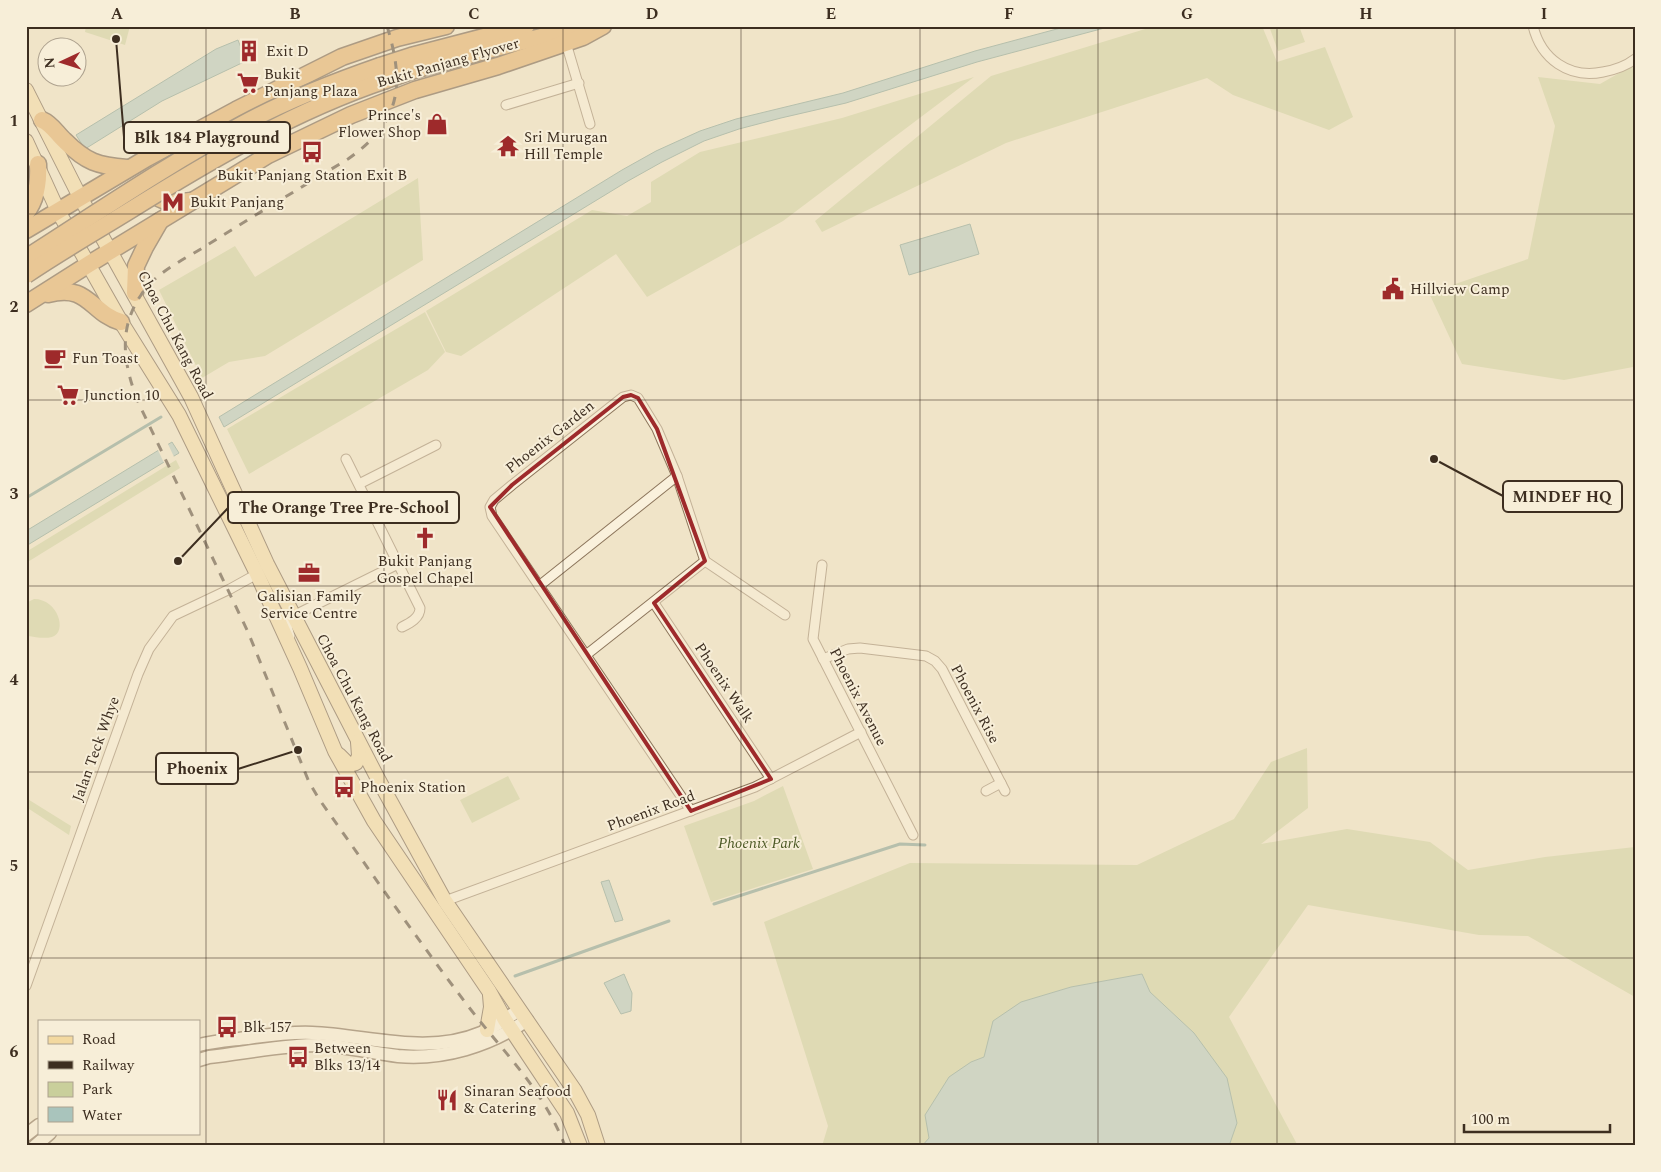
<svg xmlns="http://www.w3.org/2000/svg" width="1661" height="1172" viewBox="0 0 1661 1172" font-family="Spectral,serif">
  <rect width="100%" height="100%" fill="#f0e4c8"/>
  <g fill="#c9cf9b">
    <polygon points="86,26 130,26 125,45 85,32"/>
    <polygon points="1155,26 1262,26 1277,62 1325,47 1353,117 1329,130 1233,95 1207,78 1006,143 822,232 815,221 991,76"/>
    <polygon points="1269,26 1299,26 1305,42 1278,51"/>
    <polygon points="1635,64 1635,365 1633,367 1564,380 1462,364 1429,293 1528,259 1555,126 1538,77 1600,84"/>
    <polygon points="974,77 783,221 647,297 616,254 461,356 446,352 426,311 592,210 627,216 651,202 651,182 700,152 842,118"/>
    <polygon points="418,178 423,260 265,356 229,362 202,378 159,290 235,246 255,277"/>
    <polygon points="425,312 445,352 428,370 249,474 227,429"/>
    <polygon points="176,460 180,468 26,563 26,552"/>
    <path d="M34,599C58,599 68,632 52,637C44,639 35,637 28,636L26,631V603Z"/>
    <polygon points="1307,748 1308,808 1261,844 1347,829 1430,842 1468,870 1545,857 1635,847 1635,997 1528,936 1479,935 1308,905 1229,1017 1298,1146 1229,1146 1237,1123 1194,1033 1150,992 1142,974 1071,987 1021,1002 984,1057 971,1062 929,1138 922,1146 822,1146 828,1126 764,922 910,863 1137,865 1234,819 1271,762"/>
    <polygon points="508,776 520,799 472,823 460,800"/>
    <polygon points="783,786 813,869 711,902 684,826 754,801"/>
    <polygon points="26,798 71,826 69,835 26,807"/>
  </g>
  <g fill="#a9c4bc" stroke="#6f938a">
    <polygon points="1068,26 1112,26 977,62 846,103 781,118 739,129 704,141 662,162 628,181 224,427 219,417 622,170 656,151 700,131 736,119 843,93 975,51"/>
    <polygon points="238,40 246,61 162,101 85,149 76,135 216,49"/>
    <polygon points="970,224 979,254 909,275 900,245"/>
    <polygon points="172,442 179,453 26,546 26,531"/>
    <polygon points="609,880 623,920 615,922 601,882"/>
    <polygon points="624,974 632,993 631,1011 621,1014 604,983"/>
    <polygon points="1142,974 1150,992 1194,1033 1227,1078 1237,1123 1229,1146 922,1146 929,1138 925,1115 949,1077 971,1062 984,1057 993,1021 1021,1002 1071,987"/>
  </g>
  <polygon fill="#f0e4c8" points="167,442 175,459 165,465 157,448"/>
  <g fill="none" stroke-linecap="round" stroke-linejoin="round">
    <g stroke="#6f938a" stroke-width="3">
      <polyline points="26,498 161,417"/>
      <polyline points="714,904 900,844 925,845"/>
      <polyline points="515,976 669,921"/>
    </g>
    <g stroke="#8d765c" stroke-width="11">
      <g id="street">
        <path d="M1533,26C1541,59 1569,79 1603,72C1614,70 1626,66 1635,59"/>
        <polyline points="566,43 590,124"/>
        <polyline points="506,105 579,83"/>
        <path d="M346,459L420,608C420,618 410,623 402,627"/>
        <polyline points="359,484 436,445"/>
        <polyline points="822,565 813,639 913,835"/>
        <polyline points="539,586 677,476"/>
        <polyline points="654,603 771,779"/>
        <path d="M290,636C287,628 286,622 293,616L398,564"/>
        <polyline points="586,655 705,561"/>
        <polyline points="823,659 848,649 860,648 926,656 935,661 942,669 1005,791"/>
        <polyline points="986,791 1001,783"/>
        <polyline points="691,811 492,516 490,507 494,500 512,485 623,397 631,395 638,398 657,429 677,476 705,561 785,615"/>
        <polyline points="445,901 755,787 861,732"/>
        <polyline points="26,986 138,674 149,649 173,616 230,589 257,574"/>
      </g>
    </g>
    <g stroke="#6f573f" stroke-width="15">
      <g id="secondary">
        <path d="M199,1045C215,1041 231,1040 247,1038C269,1035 290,1032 312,1033C367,1035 427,1056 481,1033C495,1027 507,1018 519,1010"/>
        <path d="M199,1060L209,1057C245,1053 282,1045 319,1045C345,1046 372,1053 398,1056C443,1060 490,1046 527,1020"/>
        <polyline points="26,1135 39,1125"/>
        <polyline points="35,1146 50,1133"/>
      </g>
    </g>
    <g stroke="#5b4430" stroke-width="16">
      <g id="primary">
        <polyline points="26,90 80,197 191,397 267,564 377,777 445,901 575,1091 588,1115 598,1146"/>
        <polyline points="26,141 58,211 121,322 179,415 257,574 300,668 335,751 374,821 489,991 505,1020 567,1113 580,1146"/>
        <polyline points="339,755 349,765 356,763 359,756 358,742"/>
        <polyline points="487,1030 491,1007 490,995"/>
      </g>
    </g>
    <g stroke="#5b4430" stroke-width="19">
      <g id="highway">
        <polyline points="380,66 411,56 526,26"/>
        <polyline points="386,80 414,70 495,48 587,26"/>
        <path d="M42,120C52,124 57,134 65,141C86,162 98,166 127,168"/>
        <path d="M148,185C156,203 172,204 190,201"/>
        <path d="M26,213C37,199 39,182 38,164"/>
        <polyline points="26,230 147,158 236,110 342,57 397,38 446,26"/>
        <polyline points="135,293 136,266 145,247 160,221"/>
        <path d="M48,294C89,283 90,313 121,322"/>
        <polyline points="26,304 89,264 268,155 351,115 415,90 498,66 583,37 603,26"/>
      </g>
    </g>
    <use href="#street" stroke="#faf1dc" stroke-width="9"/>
    <use href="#secondary" stroke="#faf1dc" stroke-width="12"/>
    <use href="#primary" stroke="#f3d9a0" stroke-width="14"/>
    <use href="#highway" stroke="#e0a458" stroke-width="16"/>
    <path stroke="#3d2e20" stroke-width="3" stroke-dasharray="9 9" stroke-linecap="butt" d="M387,26C405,85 401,122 348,159C300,188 252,217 204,247C183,260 155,273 141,295C117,330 124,367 139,404L248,632L309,782L319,799C368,868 417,939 468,1006C504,1053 543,1089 565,1146"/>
    <g stroke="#5b4430" stroke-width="19" stroke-linecap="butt">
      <g id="highway-bridge">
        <path d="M26,258C98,212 168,164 243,124C287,100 334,82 380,66"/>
        <path d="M26,275C60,252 95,232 129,211C211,160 294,111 386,80"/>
      </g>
    </g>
    <use href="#highway-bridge" stroke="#e0a458" stroke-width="16"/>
  </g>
  <path d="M0 0H1661V1172H0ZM631,395L638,398L657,429L705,561L654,603L771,779L691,811L490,507L512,485L623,397Z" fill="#f0e4c8" fill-opacity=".55" fill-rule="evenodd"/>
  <path fill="none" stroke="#9e2a2b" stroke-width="4" stroke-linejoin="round" d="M631,395L638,398L657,429L705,561L654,603L771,779L691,811L490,507L512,485L623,397Z"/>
  <path fill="none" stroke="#3d2e20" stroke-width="1" stroke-opacity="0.55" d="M206,26V1146M384,26V1146M563,26V1146M741,26V1146M920,26V1146M1098,26V1146M1277,26V1146M1455,26V1146M26,214H1635M26,400H1635M26,586H1635M26,772H1635M26,958H1635"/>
  <defs>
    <g id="building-bare" transform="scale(1.725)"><path d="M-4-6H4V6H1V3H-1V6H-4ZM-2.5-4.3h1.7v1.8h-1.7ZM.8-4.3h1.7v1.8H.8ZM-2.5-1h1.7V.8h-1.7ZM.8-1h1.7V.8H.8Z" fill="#9e2a2b" stroke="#f7eed8" stroke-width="2.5" paint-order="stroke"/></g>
    <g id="supermarket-bare" transform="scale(1.725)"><path d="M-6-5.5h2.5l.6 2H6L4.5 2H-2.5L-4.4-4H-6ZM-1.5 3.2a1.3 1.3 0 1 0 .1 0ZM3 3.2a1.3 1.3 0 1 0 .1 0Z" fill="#9e2a2b" stroke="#f7eed8" stroke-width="2.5" paint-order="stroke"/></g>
    <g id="shop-bare" transform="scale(1.725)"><path d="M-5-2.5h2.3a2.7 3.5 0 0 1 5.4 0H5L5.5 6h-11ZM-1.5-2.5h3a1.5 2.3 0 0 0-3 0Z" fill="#9e2a2b" stroke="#f7eed8" stroke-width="2.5" paint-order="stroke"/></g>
    <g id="temple-bare" transform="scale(1.725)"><path d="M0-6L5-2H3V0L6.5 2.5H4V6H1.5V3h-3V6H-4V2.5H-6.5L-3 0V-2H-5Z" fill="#9e2a2b" stroke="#f7eed8" stroke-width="2.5" paint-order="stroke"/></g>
    <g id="bus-bare" transform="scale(1.725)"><path d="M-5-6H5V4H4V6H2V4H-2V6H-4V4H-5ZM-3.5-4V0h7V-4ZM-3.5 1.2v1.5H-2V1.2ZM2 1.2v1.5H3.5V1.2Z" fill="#9e2a2b" stroke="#f7eed8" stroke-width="2.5" paint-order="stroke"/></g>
    <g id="metro-bare" transform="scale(1.725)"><path d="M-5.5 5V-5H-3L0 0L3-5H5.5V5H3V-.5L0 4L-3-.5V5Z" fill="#9e2a2b" stroke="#f7eed8" stroke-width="2.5" paint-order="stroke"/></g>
    <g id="civic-bare" transform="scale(1.725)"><path d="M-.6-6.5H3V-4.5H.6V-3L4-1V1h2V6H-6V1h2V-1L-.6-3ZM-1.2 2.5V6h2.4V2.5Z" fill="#9e2a2b" stroke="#f7eed8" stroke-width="2.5" paint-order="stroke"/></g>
    <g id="cafe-bare" transform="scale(1.725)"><path d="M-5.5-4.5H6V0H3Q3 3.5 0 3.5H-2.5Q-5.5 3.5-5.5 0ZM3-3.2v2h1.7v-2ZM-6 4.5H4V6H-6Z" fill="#9e2a2b" stroke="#f7eed8" stroke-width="2.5" paint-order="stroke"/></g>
    <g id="church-bare" transform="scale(1.725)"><path d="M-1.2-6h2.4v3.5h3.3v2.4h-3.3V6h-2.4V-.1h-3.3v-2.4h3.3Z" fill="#9e2a2b" stroke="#f7eed8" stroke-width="2.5" paint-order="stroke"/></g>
    <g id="office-bare" transform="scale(1.725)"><path d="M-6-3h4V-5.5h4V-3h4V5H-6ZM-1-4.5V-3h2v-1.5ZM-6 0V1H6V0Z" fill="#9e2a2b" stroke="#f7eed8" stroke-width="2.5" paint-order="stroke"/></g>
    <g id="restaurant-bare" transform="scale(1.725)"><path d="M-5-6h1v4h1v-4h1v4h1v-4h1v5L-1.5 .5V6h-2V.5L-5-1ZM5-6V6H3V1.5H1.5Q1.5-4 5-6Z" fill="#9e2a2b" stroke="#f7eed8" stroke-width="2.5" paint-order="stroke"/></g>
  </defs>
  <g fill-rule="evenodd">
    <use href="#building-bare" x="249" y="51"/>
    <use href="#supermarket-bare" x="248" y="83"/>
    <use href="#shop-bare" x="437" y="124"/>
    <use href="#temple-bare" x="508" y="146"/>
    <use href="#bus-bare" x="312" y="152"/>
    <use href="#metro-bare" x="173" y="202"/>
    <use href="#civic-bare" x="1393" y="289"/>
    <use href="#cafe-bare" x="55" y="358"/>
    <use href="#supermarket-bare" x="68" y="395"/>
    <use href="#church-bare" x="425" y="538"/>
    <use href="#office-bare" x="309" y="573"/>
    <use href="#bus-bare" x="344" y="787"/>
    <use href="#bus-bare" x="227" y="1027"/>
    <use href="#bus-bare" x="298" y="1057"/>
    <use href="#restaurant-bare" x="447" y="1100"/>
  </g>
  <g text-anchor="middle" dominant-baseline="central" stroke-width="4" stroke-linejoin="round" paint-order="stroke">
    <g font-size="15" fill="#3d2e20" stroke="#f7eed8" text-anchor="start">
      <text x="266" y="51">Exit D</text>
      <text x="264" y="74">Bukit<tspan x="264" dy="17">Panjang Plaza</tspan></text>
      <text x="421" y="115" text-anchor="end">Prince's<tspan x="421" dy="17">Flower Shop</tspan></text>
      <text x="524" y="137">Sri Murugan<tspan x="524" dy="17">Hill Temple</tspan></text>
      <text x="312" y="175" text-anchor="middle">Bukit Panjang Station Exit B</text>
      <text x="190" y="202">Bukit Panjang</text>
      <text x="1410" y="289">Hillview Camp</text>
      <text x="72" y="358">Fun Toast</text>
      <text x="84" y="395">Junction 10</text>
      <text x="425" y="561" text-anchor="middle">Bukit Panjang<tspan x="425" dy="17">Gospel Chapel</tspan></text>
      <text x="309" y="596" text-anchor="middle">Galisian Family<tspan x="309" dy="17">Service Centre</tspan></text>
      <text x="360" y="787">Phoenix Station</text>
      <text x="243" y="1027">Blk 157</text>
      <text x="314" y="1048">Between<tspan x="314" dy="17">Blks 13/14</tspan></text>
      <text x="464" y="1091">Sinaran Seafood<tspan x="464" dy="17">&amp; Catering</tspan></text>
    </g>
    <g font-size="15" fill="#3d2e20" stroke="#f7eed8">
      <text transform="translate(448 63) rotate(-16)">Bukit Panjang Flyover</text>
      <text transform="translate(175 335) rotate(62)">Choa Chu Kang Road</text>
      <text transform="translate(550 437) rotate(-38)">Phoenix Garden</text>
      <text transform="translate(724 683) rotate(56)">Phoenix Walk</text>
      <text transform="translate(858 697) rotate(63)">Phoenix Avenue</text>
      <text transform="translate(354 698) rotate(62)">Choa Chu Kang Road</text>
      <text transform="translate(975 704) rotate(62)">Phoenix Rise</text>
      <text transform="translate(96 749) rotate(-70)">Jalan Teck Whye</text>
      <text transform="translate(651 811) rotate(-20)">Phoenix Road</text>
    </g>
    <g font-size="15" font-style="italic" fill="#4d5a26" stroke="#f7eed8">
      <text x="759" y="843">Phoenix Park</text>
    </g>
  </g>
  <path fill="none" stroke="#3d2e20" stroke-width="2" d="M116 39L124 137M1434 459L1503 496M178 561L228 508M298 750L238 769"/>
  <g fill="#3d2e20" stroke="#f7eed8" stroke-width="2">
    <circle cx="116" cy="39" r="5"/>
    <circle cx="1434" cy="459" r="5"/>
    <circle cx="178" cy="561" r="5"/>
    <circle cx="298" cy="750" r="5"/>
  </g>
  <g fill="#f7eed8" stroke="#3d2e20" stroke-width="2">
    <rect x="124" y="122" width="166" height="31" rx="5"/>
    <rect x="1503" y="481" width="119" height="31" rx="5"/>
    <rect x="228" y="492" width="231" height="31" rx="5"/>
    <rect x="156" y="753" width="82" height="31" rx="5"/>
  </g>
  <g font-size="16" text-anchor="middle" font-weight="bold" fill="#3d2e20">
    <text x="207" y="143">Blk 184 Playground</text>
    <text x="1562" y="502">MINDEF HQ</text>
    <text x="344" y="513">The Orange Tree Pre-School</text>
    <text x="197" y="774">Phoenix</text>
  </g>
  <rect width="1661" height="1172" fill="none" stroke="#f7eed8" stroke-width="55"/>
  <rect x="38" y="1020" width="162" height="115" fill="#f7eed8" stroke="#ada18e"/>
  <rect x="48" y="1036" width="25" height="8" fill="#f3d9a0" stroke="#ada18e"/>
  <text x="82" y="1044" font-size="15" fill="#3d2e20">Road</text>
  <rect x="48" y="1061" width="25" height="8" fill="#3d2e20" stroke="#ada18e"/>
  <text x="82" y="1070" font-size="15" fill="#3d2e20">Railway</text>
  <rect x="48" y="1082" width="25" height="15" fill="#c9cf9b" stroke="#ada18e"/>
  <text x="82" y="1094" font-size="15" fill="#3d2e20">Park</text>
  <rect x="48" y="1107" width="25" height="15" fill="#a9c4bc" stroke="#ada18e"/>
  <text x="82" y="1120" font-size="15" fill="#3d2e20">Water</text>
  <g transform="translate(62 62) rotate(266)"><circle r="24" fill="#f7eed8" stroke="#ada18e"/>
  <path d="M0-4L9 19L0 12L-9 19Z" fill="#9e2a2b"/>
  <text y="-8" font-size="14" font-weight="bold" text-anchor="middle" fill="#3d2e20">N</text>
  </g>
  <path d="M1464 1124v8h146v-8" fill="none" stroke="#3d2e20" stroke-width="2.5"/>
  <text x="1471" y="1124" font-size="15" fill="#3d2e20" stroke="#f7eed8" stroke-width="4" paint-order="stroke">100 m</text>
  <rect x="28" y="28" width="1606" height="1116" fill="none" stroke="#3d2e20" stroke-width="2"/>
  <g font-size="16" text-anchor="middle" font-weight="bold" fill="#3d2e20">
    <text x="117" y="19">A</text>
    <text x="295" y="19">B</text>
    <text x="474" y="19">C</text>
    <text x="652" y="19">D</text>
    <text x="831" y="19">E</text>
    <text x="1009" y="19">F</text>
    <text x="1187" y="19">G</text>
    <text x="1366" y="19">H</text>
    <text x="1544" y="19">I</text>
    <text x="14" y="126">1</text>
    <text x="14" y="312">2</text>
    <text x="14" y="499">3</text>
    <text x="14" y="685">4</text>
    <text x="14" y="871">5</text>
    <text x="14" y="1057">6</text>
  </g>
</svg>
